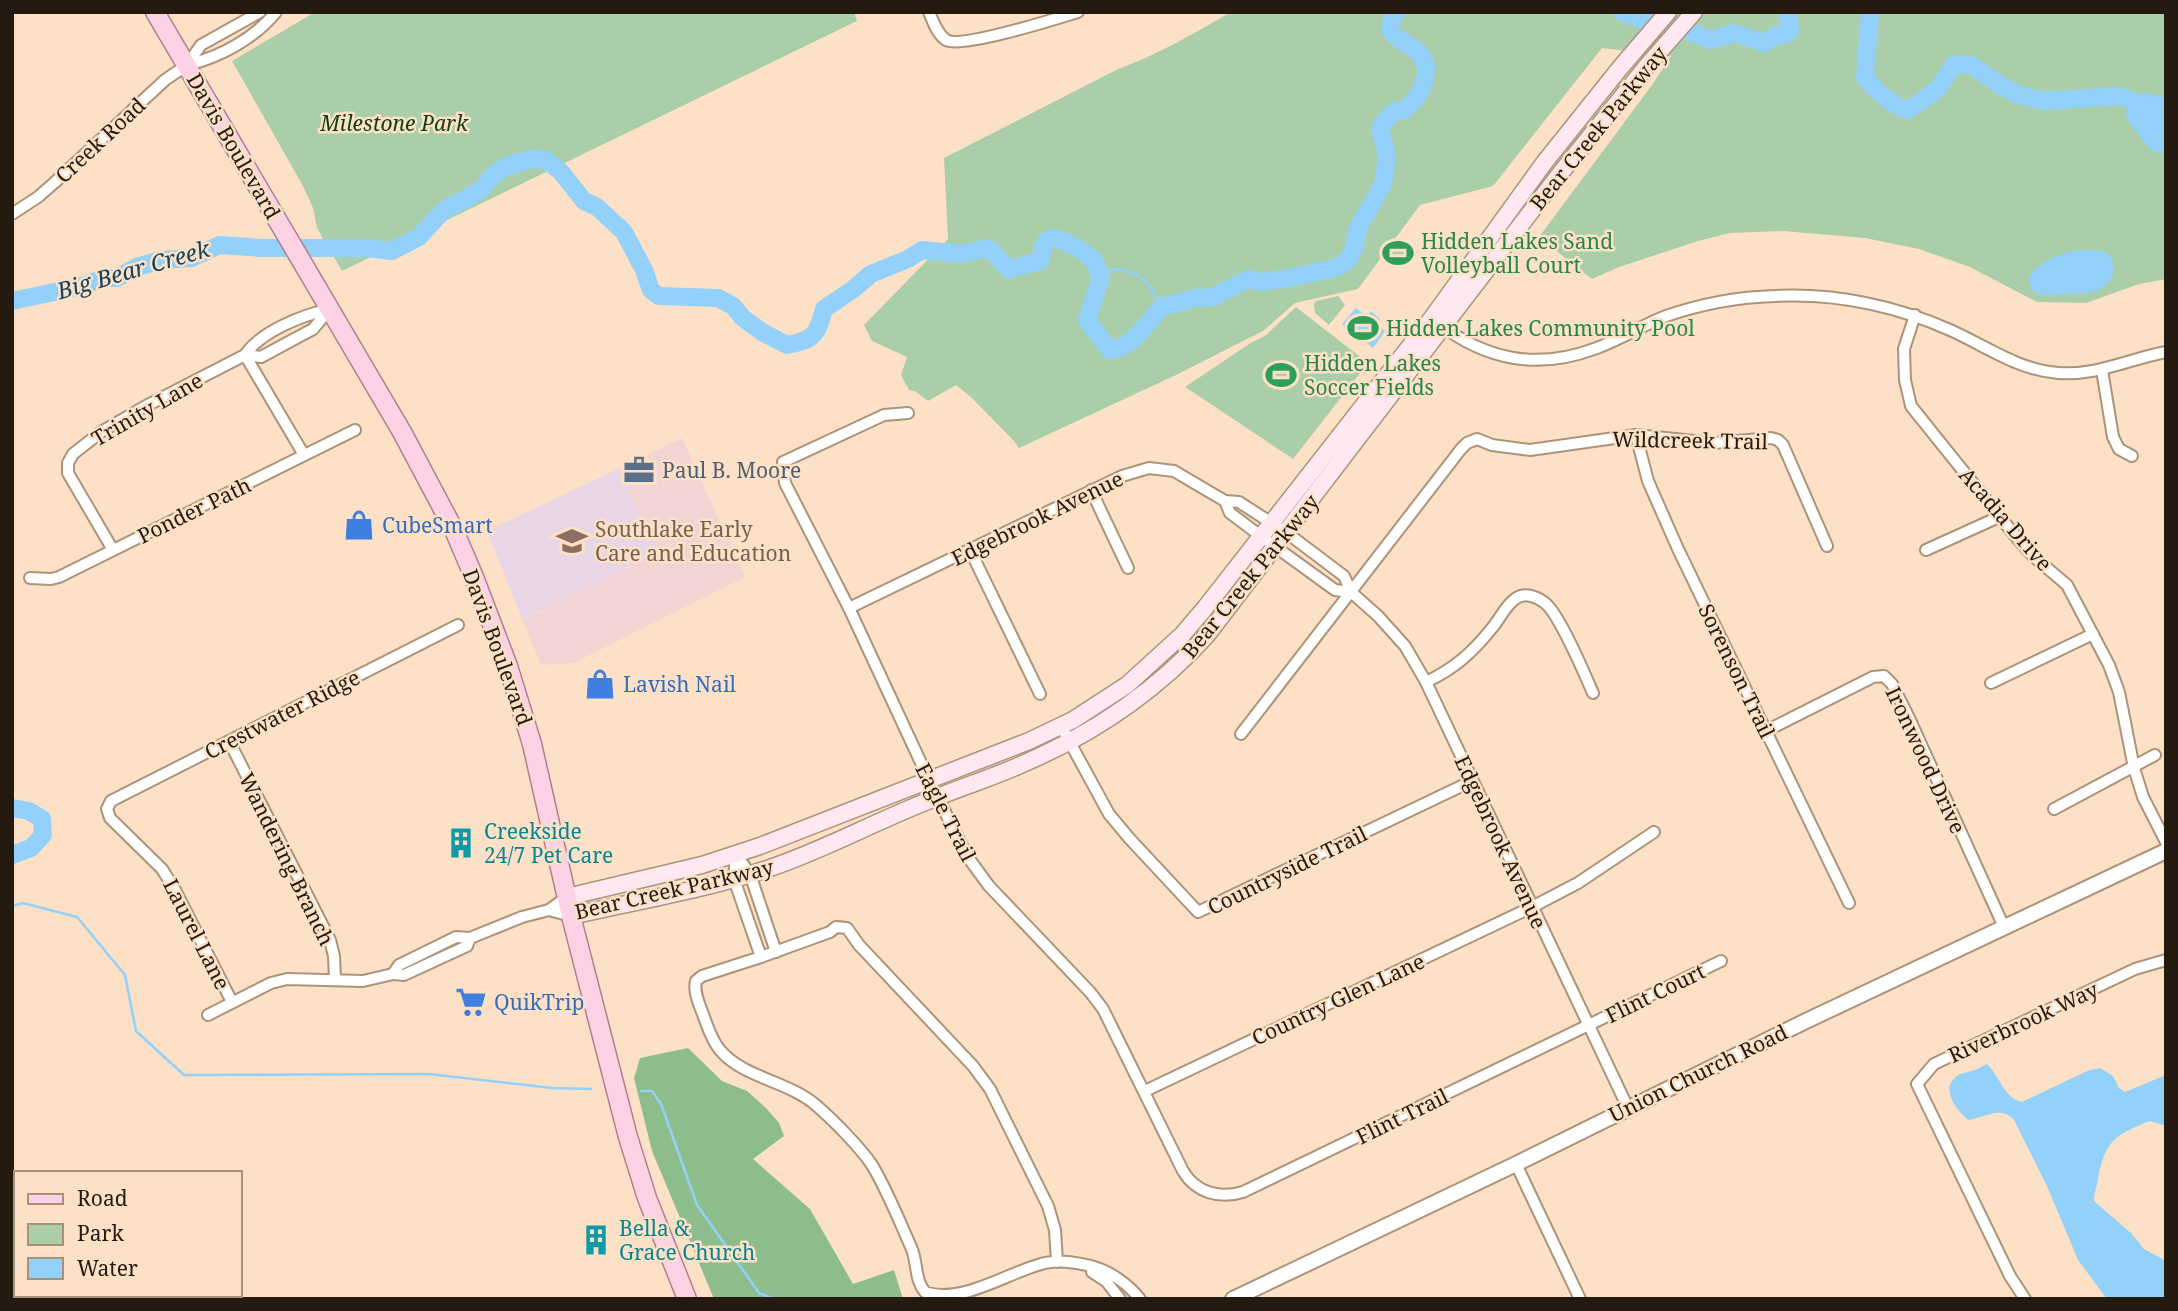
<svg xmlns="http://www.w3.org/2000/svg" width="2178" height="1311" viewBox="0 0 2178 1311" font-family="'Noto Serif',serif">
  <rect width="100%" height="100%" fill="#fde1c6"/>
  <polygon fill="#f0d5d4" points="682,438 745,577 574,663 541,665 523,621 658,552 618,469"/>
  <polygon fill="#e8d6e7" points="618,469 658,552 523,620 487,531"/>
  <g fill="#aacea9">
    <polygon points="315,12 854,12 857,21 342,271 317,228 313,208 303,186 232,61"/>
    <path d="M1231,12H2166V279L2139,284L2086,303L2037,302L1970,267L1919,249L1865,238L1783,231L1730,233L1698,241L1619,267L1592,279L1539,237L1652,85L1671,56L1602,48L1493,186L1420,205L1358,289L1295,303L1263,331L1176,375L1019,448L1014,441L972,398L956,385L928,401L915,391L909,390L901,375L907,357L872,341L864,325L948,239L944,158L1116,70C1157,55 1193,34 1231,12Z"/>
    <polygon points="1400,238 1412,246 1396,267 1384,259"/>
    <polygon points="1338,296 1345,305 1329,325 1315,313 1314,304 1316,301"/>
    <polygon points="1296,307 1368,363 1293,459 1185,387 1252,342 1265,336"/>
  </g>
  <polygon fill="#8dbd8c" points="688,1048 722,1081 747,1091 766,1108 779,1123 784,1136 753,1159 810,1209 853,1284 894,1270 903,1299 714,1299 652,1151 634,1078 640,1058"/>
  <g fill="#93d1fa">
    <polygon points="2147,93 2166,98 2166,153 2154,152 2146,145 2128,120 2126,114 2134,94"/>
    <path d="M2089,250C2094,251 2100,250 2105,252C2117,259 2116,276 2106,285C2094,296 2074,293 2059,294C2050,294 2040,299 2033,290C2017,269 2058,255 2072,251C2077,250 2084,251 2089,250Z"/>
    <polygon points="1356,308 1367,316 1371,311 1380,319 1376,324 1385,331 1373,348 1342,324"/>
    <path d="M1987,1064C1999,1075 2004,1098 2022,1102L2087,1071L2100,1068L2113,1076L2119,1088L2125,1092L2166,1075V1126L2150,1121C2114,1135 2105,1141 2098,1179C2097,1187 2094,1193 2094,1201L2132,1234L2144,1249L2166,1261V1299H2107L2078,1260L2047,1186L2014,1120C2000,1105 1985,1118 1968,1120C1955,1109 1938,1086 1960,1074C1962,1073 1969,1072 1971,1071C1977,1070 1982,1066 1987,1064Z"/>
  </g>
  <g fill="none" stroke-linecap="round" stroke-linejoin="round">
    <g stroke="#93d1fa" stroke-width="2.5">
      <path d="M1097,269C1136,269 1144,273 1162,307"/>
      <polyline points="12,906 23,903 77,917 125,975 136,1031 184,1075 429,1074 552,1088 591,1089"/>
      <polyline points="641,1091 652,1091 661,1104 697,1205 759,1293 774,1299"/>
    </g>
    <g stroke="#93d1fa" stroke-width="18">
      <polyline points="1622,12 1639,19 1671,24 1710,40 1734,33 1764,43 1777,35 1787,34 1790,30 1787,12"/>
      <path d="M1870,12L1865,77C1872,88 1895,108 1908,110L1938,89L1954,64L1971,65L2000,85L2019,95L2043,101L2119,96L2166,114"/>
      <path d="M12,301L83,286L103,278H117L137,267L161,260L192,258L219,245L262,248H366L392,251L419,237L443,211L474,194L483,188L491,177L506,166L531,159L546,160L561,172L584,201L597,207L624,232L644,270L651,290L659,296L718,298L733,306L743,318L762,332L787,345C814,340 817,335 824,309L852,290L871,274L908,259L922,250L962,254L987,248C998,255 1000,261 1009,269L1040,261C1042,254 1042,240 1052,238C1058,237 1086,252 1091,258C1096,262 1098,271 1101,277L1087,320L1110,350L1120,348L1135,338L1162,307L1195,298L1213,297L1248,279L1261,282L1283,279L1336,268L1348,260L1355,246L1357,230L1383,184L1387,156L1380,129C1383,123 1387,116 1394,112C1397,111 1401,111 1404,110C1412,105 1421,92 1424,83C1436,44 1392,46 1390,27C1390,22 1394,17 1396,12"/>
      <polyline points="12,808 29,811 42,819 43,835 31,848 12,855"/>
    </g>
    <g stroke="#ad9379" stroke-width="14">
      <g id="minor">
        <path d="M929,12C933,21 937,34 946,40C961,49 1058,18 1078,12"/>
        <path d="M187,65C220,57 254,39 276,12"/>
        <polyline points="12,214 38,197 54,183 165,80 187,65 201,45 260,12"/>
        <polyline points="1915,315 1904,349 1905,380 1911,406 2017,538 2033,556 2067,585 2109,665 2119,692 2134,768 2143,797 2166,842"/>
        <path d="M1439,324C1487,360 1537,370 1594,349C1619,340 1641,326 1666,316C1701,304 1739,297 1775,296C1835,293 1896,306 1950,330C1986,346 2018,370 2058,373C2096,376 2129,359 2166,352"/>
        <polyline points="245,355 304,455"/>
        <polyline points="245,355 261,357 313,329 330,309"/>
        <polyline points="2102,370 2113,437 2119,449 2132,456"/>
        <path d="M908,413L884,415L783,462L785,483L849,608L929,780L967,856L989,886L1090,992L1103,1009L1183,1171C1196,1193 1220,1199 1243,1192L1721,961"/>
        <polyline points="1636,435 1648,481 1678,549 1849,903"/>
        <polyline points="1091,490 1128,568"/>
        <polyline points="1225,501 1230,513 1262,537 1335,590 1351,592"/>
        <path d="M113,550L68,473V463L73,454L101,432L144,407L245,355C261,331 303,315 330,309"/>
        <polyline points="970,550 1040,694"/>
        <polyline points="1926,550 2001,516"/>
        <polyline points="30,578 51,579 59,577 355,430"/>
        <polyline points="849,608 1122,476 1149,468 1174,471 1225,501 1239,502 1287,533 1344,576 1351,592 1378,616 1405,646 1426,682 1628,1108"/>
        <path d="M1426,682C1454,669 1473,652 1492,628C1500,619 1505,606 1515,599C1524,592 1536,596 1545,603C1560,615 1584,673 1593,693"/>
        <polyline points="1991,683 2093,634"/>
        <polyline points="1061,726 1109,814 1129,838 1198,912 1472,781"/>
        <polyline points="1766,731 1873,677 1884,676 1892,684 1909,718 2004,927"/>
        <polyline points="1241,734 1461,449 1467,443 1477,439 1492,445 1530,450 1636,435 1714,443 1771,438 1778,440 1783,445 1827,546"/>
        <polyline points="229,741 330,940 334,956 335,980"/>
        <polyline points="2054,809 2155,755"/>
        <polyline points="736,854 734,879 761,957"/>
        <polyline points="736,854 750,874 776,952"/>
        <polyline points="567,897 549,910 571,916"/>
        <polygon points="456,937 470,938 467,946 404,975 393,974 399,965"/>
        <polyline points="470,938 522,917 549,910"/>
        <polyline points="232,1002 175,890 162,869 110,818 107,809 111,801 458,625"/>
        <polyline points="208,1015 271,983 287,979 363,981 393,974"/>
        <polyline points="1145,1091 1532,907 1578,883 1654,832"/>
        <polyline points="1516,1164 1580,1299"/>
        <polyline points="12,1241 16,1239"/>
        <path d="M1057,1262L1055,1230L1048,1206L990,1089L973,1066L859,945L847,928L836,927L830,932L761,957L702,976L696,981C693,992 700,1006 704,1017C708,1028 712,1041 720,1050C743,1078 789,1081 817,1106C833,1120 860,1147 872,1165C886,1188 900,1222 911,1247C918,1262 914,1279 925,1292C959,1305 1006,1274 1038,1265C1056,1259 1074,1262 1091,1266C1110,1271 1128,1284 1140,1299"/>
        <polyline points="1092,1272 1106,1281 1120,1299"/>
        <polyline points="155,1295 157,1299"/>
        <polyline points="2025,1299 2010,1276 1917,1084 1934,1064 2135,969 2166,960"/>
      </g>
    </g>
    <g stroke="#ad9379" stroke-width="18">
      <polyline id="tertiary" points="1233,1299 1516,1164 1808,1020 2166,851"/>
    </g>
    <g stroke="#ad9379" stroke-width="19">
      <g id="secondary">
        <polyline points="567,897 702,865 760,846 1029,741 1073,720 1127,685 1183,634 1205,608 1432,318 1544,163 1620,68 1668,12"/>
        <path d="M571,916C637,901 703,890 767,869C822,851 874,822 928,801C961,787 995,777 1027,762C1096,732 1156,691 1207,635L1559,175L1646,67L1694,12"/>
      </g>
    </g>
    <g stroke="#b17e8f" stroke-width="21">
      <polyline id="primary" points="155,12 402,432 454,530 474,577 508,666 532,744 571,916 628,1137 647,1198 687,1299"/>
    </g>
    <use href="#minor" stroke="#fff" stroke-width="10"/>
    <use href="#tertiary" stroke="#fff" stroke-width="14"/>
    <use href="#secondary" stroke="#fee8f2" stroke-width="16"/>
    <use href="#primary" stroke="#fed2e5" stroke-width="18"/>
  </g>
  <defs>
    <g id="stadium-bare" transform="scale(2.415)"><path d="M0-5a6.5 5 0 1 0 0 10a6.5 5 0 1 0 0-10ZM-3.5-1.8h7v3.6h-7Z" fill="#2e9e5b" stroke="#fde1c6" stroke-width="2.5" paint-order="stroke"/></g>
    <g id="office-bare" transform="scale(2.415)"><path d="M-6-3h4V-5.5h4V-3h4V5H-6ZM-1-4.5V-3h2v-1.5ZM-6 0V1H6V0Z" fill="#5c6f8a" stroke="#fde1c6" stroke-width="2.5" paint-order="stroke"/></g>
    <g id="shop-bare" transform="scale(2.415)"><path d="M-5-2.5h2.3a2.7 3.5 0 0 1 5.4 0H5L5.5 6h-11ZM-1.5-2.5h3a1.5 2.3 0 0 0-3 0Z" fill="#3f7fe0" stroke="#fde1c6" stroke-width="2.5" paint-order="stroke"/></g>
    <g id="school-bare" transform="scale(2.415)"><path d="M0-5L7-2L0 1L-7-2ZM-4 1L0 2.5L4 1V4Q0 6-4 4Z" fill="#8d6e63" stroke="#fde1c6" stroke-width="2.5" paint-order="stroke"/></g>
    <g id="building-bare" transform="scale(2.415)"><path d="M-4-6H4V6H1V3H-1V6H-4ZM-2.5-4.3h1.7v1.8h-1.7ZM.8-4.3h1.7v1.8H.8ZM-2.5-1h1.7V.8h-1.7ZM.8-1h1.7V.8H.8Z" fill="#0f9aa8" stroke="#fde1c6" stroke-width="2.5" paint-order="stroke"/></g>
    <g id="supermarket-bare" transform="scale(2.415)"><path d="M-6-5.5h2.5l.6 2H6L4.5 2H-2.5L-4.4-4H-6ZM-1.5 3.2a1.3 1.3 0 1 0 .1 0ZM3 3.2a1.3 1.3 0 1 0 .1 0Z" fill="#3f7fe0" stroke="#fde1c6" stroke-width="2.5" paint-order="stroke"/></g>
  </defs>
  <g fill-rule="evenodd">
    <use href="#stadium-bare" x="1398" y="253"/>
    <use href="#stadium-bare" x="1363" y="328"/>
    <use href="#stadium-bare" x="1281" y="375"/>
    <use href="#office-bare" x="639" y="470"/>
    <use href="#shop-bare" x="359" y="525"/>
    <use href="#school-bare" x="572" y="541"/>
    <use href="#shop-bare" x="600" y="684"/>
    <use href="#building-bare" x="461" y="843"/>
    <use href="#supermarket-bare" x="471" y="1002"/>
    <use href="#building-bare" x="596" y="1240"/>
  </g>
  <g text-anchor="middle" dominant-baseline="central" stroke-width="5" stroke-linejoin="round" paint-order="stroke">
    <g font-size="21" font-style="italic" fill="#0e4112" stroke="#fde1c6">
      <text x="394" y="123">Milestone Park</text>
    </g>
    <g font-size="21" fill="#241a10" stroke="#fde1c6">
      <text transform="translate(1598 128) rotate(-51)">Bear Creek Parkway</text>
      <text transform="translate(100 140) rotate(-43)">Creek Road</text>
      <text transform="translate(234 146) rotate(60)">Davis Boulevard</text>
      <text transform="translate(147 409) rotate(-30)">Trinity Lane</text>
      <text transform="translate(1690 440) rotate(1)">Wildcreek Trail</text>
      <text transform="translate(194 510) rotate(-26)">Ponder Path</text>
      <text transform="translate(1037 518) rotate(-26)">Edgebrook Avenue</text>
      <text transform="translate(2006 519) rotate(49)">Acadia Drive</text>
      <text transform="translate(1250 576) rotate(-51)">Bear Creek Parkway</text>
      <text transform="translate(498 647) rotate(70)">Davis Boulevard</text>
      <text transform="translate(1737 671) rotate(64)">Sorenson Trail</text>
      <text transform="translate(282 714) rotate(-27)">Crestwater Ridge</text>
      <text transform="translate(1926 760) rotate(65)">Ironwood Drive</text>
      <text transform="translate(946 812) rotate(63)">Eagle Trail</text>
      <text transform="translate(1501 842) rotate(65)">Edgebrook Avenue</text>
      <text transform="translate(287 859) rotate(64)">Wandering Branch</text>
      <text transform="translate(1287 870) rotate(-26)">Countryside Trail</text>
      <text transform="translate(674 889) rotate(-13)">Bear Creek Parkway</text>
      <text transform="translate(197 934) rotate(63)">Laurel Lane</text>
      <text transform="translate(1655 993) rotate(-26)">Flint Court</text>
      <text transform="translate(1338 999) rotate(-25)">Country Glen Lane</text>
      <text transform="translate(2023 1022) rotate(-25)">Riverbrook Way</text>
      <text transform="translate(1698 1073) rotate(-26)">Union Church Road</text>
      <text transform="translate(1402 1116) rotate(-26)">Flint Trail</text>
    </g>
    <g font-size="21" fill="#27864d" stroke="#fde1c6" text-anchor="start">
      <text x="1421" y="241">Hidden Lakes Sand<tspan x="1421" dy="24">Volleyball Court</tspan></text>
      <text x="1386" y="328">Hidden Lakes Community Pool</text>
      <text x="1304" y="363">Hidden Lakes<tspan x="1304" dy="24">Soccer Fields</tspan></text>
    </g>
    <g font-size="21" fill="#4e5e75" stroke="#fde1c6" text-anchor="start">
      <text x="662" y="470">Paul B. Moore</text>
    </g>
    <g font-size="21" fill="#366cbe" stroke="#fde1c6" text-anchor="start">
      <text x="382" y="525">CubeSmart</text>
      <text x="623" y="684">Lavish Nail</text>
      <text x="494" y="1002">QuikTrip</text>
    </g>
    <g font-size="21" fill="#785e54" stroke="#fde1c6" text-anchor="start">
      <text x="595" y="529">Southlake Early<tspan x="595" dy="24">Care and Education</tspan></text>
    </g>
    <g font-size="21" fill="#0d838f" stroke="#fde1c6" text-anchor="start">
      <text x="484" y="831">Creekside<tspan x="484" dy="24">24/7 Pet Care</tspan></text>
      <text x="619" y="1228">Bella &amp;<tspan x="619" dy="24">Grace Church</tspan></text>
    </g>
    <g font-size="23" font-style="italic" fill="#13435f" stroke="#fde1c6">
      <text transform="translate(133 269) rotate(-16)">Big Bear Creek</text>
    </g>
  </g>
  <rect width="2178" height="1311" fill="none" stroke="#241a10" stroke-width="28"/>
  <rect x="14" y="1171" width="228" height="126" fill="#fde1c6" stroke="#a6917d" stroke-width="2"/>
  <rect x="28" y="1194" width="35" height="10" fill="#fed2e5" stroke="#a6917d" stroke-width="2"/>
  <text x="77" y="1206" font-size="21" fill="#241a10">Road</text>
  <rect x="28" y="1224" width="35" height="21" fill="#aacea9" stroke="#a6917d" stroke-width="2"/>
  <text x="77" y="1241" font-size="21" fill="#241a10">Park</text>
  <rect x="28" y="1258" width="35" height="21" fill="#93d1fa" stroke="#a6917d" stroke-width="2"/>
  <text x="77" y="1276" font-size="21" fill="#241a10">Water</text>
</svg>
